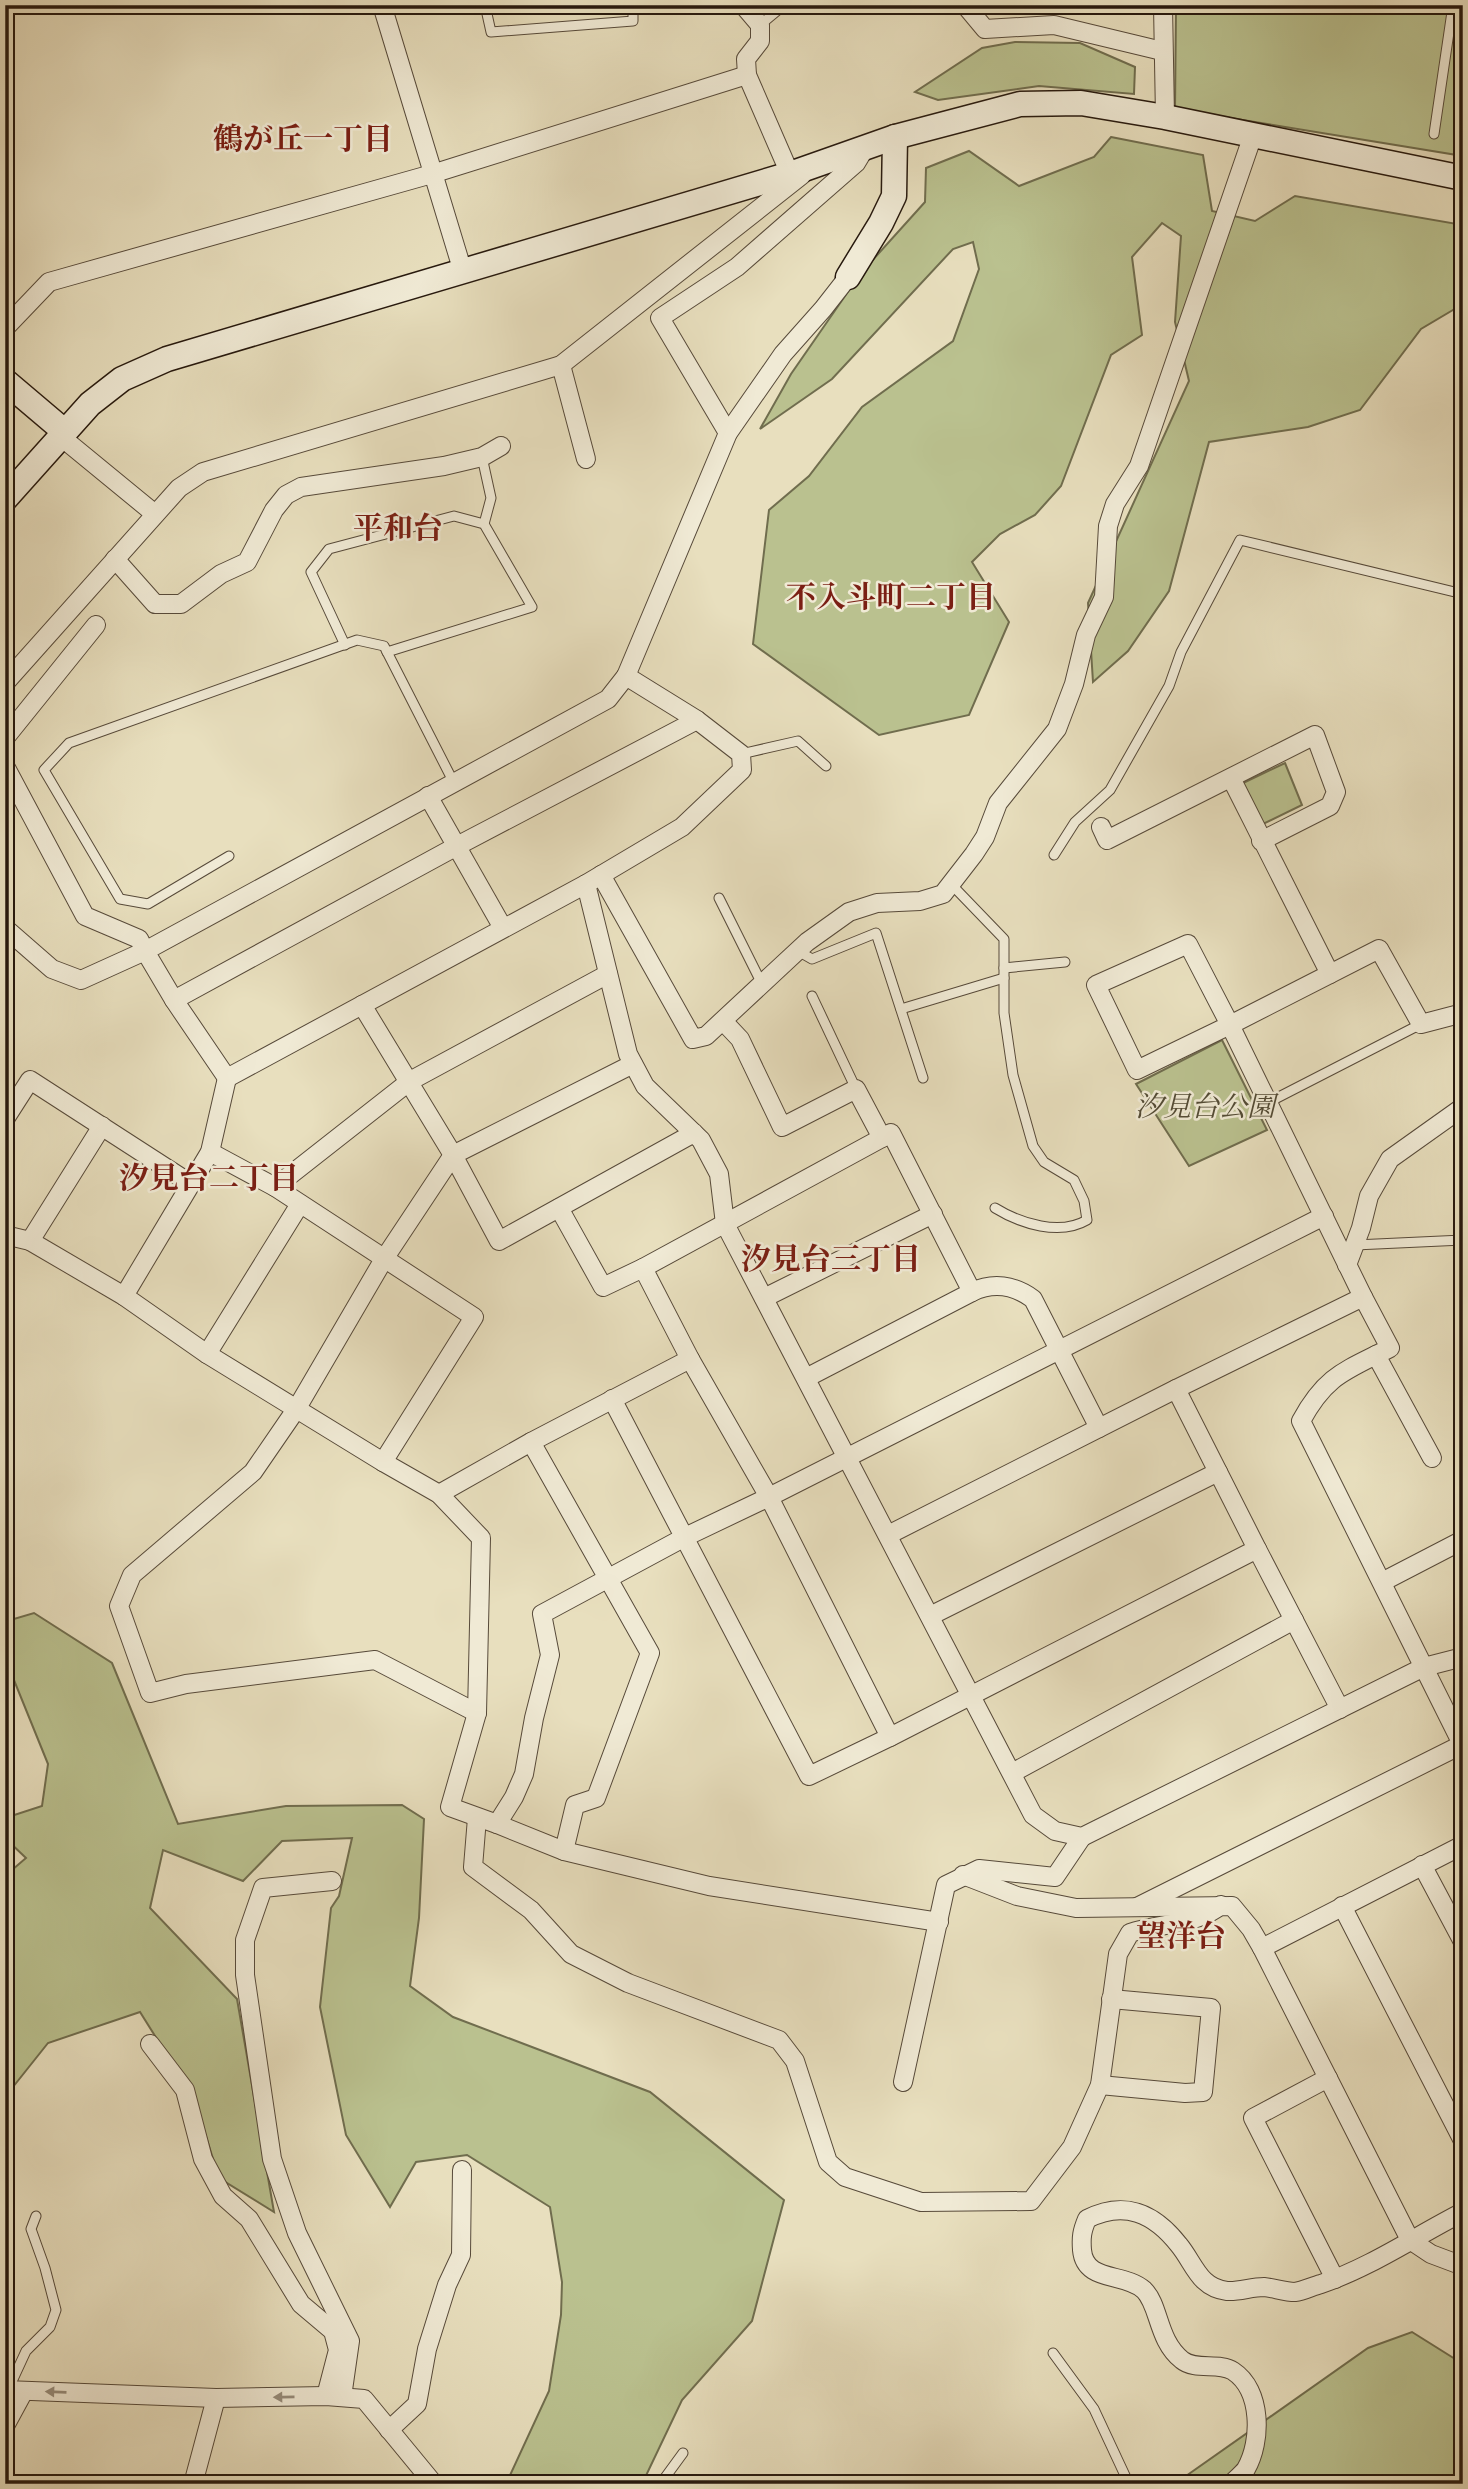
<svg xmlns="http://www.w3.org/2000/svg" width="1468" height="2489" viewBox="0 0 1468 2489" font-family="'EB Garamond','Noto Serif JP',serif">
  <rect width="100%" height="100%" fill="#e8dfbe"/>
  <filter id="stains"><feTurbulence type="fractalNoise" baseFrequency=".00286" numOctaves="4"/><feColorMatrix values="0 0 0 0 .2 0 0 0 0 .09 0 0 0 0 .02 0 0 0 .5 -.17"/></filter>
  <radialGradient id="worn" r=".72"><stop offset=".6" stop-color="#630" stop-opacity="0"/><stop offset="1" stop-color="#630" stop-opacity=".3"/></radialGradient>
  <g fill="#bac18f" stroke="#706d4e" stroke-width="2">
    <polygon points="1176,5 1463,5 1463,156 1175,109"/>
    <polygon points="1015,42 1080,43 1135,67 1134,94 1039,86 938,100 915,92 982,48"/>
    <polygon points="1111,137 1203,155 1212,211 1255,221 1295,196 1463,225 1463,304 1421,329 1360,410 1308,427 1209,442 1169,591 1128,651 1093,682 1088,603 1189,381 1175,322 1181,236 1162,223 1132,257 1142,335 1111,355 1061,486 1035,515 1000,534 972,562 1009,622 969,715 879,735 753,644 769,510 809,476 862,407 953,341 979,269 973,242 953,249 832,379 760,429 791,374 861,273 925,202 926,168 969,151 1019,186 1094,157"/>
    <polygon points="1285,763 1302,805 1261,825 1241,784"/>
    <polygon points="1222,1040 1267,1130 1189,1166 1136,1084"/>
    <polygon points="34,1613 112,1663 178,1824 286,1806 402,1805 424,1819 419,1918 410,1986 453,2017 650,2092 784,2200 752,2321 682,2400 642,2484 506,2484 549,2391 561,2315 562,2282 550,2207 467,2155 416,2162 390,2207 346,2135 320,2007 331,1908 339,1896 352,1838 282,1841 243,1881 163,1850 150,1908 237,1999 274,2212 219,2178 194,2098 140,2012 48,2043 5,2097 5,1876 26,1858 5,1838 5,1818 42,1806 48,1764 5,1658 7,1621"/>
    <polygon points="1412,2332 1463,2364 1463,2484 1186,2484 1186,2476 1368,2348"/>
  </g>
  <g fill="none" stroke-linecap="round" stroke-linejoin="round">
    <g stroke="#574a3a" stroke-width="11">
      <g id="lane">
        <polyline points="485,5 491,32 633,21 633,5"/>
        <polyline points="760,25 784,5"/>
        <polyline points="1434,134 1453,5"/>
        <polyline points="482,457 491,498 484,524"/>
        <polyline points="345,645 311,572 329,549 454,516 484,524 532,607 387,652"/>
        <polyline points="741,754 798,741 826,766"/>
        <polyline points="1054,855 1075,822 1110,790 1169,686 1181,652 1240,540 1463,594"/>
        <polyline points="229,856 148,904 120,899 44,770 69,743 357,640 384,646 454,783"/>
        <path d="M951,884L1004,939V1013L1013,1075L1033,1146L1044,1162L1074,1180L1084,1201L1087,1220C1060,1236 1021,1224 995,1208"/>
        <polyline points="719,898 762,984"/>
        <polyline points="798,951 812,959 876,933 923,1078"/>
        <polyline points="1004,968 1065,962"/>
        <polyline points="812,996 856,1089"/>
        <polyline points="901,1009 1004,978"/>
        <polyline points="1267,1103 1421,1024"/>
        <polyline points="1355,1245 1463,1240"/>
        <polyline points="1053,2353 1094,2409 1129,2484"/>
        <polyline points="8,2390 26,2351 50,2327 56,2310 45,2268 31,2229 36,2216"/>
        <polyline points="665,2484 664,2479 683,2453"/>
      </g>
    </g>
    <g stroke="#574a3a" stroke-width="20">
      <g id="street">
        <polyline points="382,5 463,272"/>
        <polyline points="743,5 760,25 760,41 746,59 747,75 790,174"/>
        <polyline points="965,5 985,29 1054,25 1162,51"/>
        <polyline points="1163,5 1165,117"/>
        <polyline points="5,328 49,282 432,174 747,75"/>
        <polyline points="561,365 586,459"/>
        <polyline points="728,433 660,318 737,267 856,163 865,148"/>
        <polyline points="60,436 155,514"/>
        <polyline points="115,559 155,604 181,604 221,574 247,562 274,510 286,495 301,487 444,466 482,457 501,446"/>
        <polyline points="626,676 728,433 783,354 823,309 848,277"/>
        <polyline points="5,683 179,488 203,472 561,365 802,175"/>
        <polyline points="5,738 96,625"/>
        <polyline points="5,766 85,916 139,939 145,951 608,699 626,676 697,720 741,754 742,770 682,827 586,884 227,1078 174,1000 145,951 81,980 52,969 5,928"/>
        <polyline points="1231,778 1330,974"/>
        <polyline points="428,796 503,928"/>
        <polyline points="1101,827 1107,840 1315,735 1336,792 1330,806 1261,841"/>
        <polyline points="601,875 693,1039 706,1036 807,942 849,912 877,903 920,901 943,894 974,854 985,837 998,803 1057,729 1074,684 1086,635 1104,597 1108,526 1115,504 1139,466 1253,135"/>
        <polyline points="586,884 628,1054 645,1086 701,1140 719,1174 725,1224 1033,1815 1055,1831 1082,1837 1424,1667 1463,1657"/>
        <polygon points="1188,944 1230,1025 1137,1070 1096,985"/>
        <polyline points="174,1000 457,846 697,720"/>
        <polyline points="362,1005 453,1155 633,1064"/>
        <polyline points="723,1021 740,1039 782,1127 856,1089 882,1138"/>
        <polyline points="227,1078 210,1152 124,1296 207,1354 383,1462 474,1317 275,1187 410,1081 608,974"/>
        <polyline points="5,1119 30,1080 191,1184"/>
        <polyline points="210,1152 275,1187"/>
        <polyline points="559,1208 603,1287 643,1268"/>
        <polyline points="5,1235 30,1241 124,1296"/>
        <polyline points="30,1241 102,1126"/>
        <polyline points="1347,1265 1361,1228 1369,1196 1390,1159 1463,1107"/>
        <path d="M972,1292C993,1282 1014,1285 1033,1299L1099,1428"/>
        <path d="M1363,1297L1390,1348C1345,1371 1326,1375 1301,1421L1463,1746"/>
        <polyline points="764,1298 933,1214"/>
        <polyline points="207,1354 300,1204"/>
        <polyline points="1376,1355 1432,1458"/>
        <polyline points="806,1378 972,1292 891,1133 643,1268 690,1359 769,1497 890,1737 1257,1549 1176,1389 888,1535"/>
        <polyline points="1176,1389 1363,1297 1230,1025 1379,949 1421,1024 1463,1013"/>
        <polyline points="612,1399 809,1776 890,1737"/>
        <polyline points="531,1442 650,1653 596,1798 575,1805 564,1851"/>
        <polyline points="383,1462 439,1494 481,1538 477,1713 450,1807 497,1824 514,1797 524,1774 534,1718 550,1655 542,1614 685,1537 769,1497 1324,1216"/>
        <polyline points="439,1494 531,1442 690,1359"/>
        <polyline points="1257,1549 1340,1709"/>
        <polyline points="1382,1582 1463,1540"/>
        <polyline points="930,1616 1218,1472"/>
        <polyline points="477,1713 375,1660 186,1684 150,1693 119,1606 132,1575 253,1472 297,1408 384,1259 453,1155 499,1241 694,1133"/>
        <polyline points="1012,1773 1294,1620"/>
        <path d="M477,1818L473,1867L531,1910L571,1954L628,1983L779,2040L795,2061L828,2162L845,2177L921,2202L1031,2201L1072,2147L1100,2085L1118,1954L1130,1933C1159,1923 1198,1925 1221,1905"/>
        <polyline points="497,1824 564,1851 709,1886 939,1922"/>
        <polyline points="1463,1845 1262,1948 1410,2240 1431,2254 1463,2266"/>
        <polyline points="1422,1865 1463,1942"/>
        <polyline points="963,1875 1017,1896 1076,1908 1232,1906 1251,1929 1262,1948"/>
        <polyline points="332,1881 263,1888 245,1940 245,1975 272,2159 297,2233 350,2341 342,2397"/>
        <polyline points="1342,1906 1463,2141"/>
        <polyline points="1137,1907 1463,1744"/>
        <polyline points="150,2044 185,2090 203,2159 223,2196 249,2219 301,2304 333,2331 338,2350 326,2396"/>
        <polyline points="1328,2078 1253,2118 1335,2279"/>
        <polyline points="903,2082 946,1885 979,1869 1055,1877 1082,1837"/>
        <polyline points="1100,2085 1185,2093 1203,2092 1211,2008 1111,1999"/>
        <polyline points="5,2390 216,2398 326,2396 364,2399 434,2484"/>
        <polyline points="5,2426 24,2391"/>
        <polyline points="389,2430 417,2404 427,2349 447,2285 461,2255 462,2170"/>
        <polyline points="193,2484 216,2398"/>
        <path d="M1231,2484C1236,2479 1242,2474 1246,2469C1262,2441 1262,2390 1233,2371C1219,2362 1195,2371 1182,2360C1157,2340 1160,2306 1144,2290C1124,2272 1085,2283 1082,2250C1081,2237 1082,2231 1087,2219C1124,2200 1154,2213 1179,2245C1194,2263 1199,2288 1227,2291C1239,2292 1251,2287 1264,2287C1274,2288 1285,2292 1295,2292C1303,2291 1313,2286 1321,2284C1371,2267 1416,2236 1463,2212"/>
      </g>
    </g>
    <g stroke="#27190e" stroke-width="27">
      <g id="secondary">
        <polyline points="848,277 881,223 894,196 895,137"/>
        <polyline points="5,381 64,431"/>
        <polyline points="5,499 90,404 122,379 167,359 790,174 895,137 1020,104 1081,103 1165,117 1463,178"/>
      </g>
    </g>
    <use href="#lane" stroke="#f0ead5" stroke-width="9"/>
    <use href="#street" stroke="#f0ead5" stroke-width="18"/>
    <use href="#secondary" stroke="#f0ead5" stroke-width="24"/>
  </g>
  <defs><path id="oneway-solid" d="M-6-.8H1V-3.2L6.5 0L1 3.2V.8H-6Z" transform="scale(1.75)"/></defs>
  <g fill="#968c7b">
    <use href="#oneway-solid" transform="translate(56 2392) rotate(-178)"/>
    <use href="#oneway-solid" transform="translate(284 2397) rotate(179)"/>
  </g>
  <g text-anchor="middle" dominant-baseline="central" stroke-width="5" stroke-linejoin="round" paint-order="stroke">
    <g font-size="28" font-style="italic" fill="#534b35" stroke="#f0ead5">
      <text x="1205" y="1106">汐見台公園</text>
    </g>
    <g font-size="30" font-weight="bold" fill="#7a1f14" stroke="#f0ead5">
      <text x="303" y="138">鶴が丘一丁目</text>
      <text x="398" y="527">平和台</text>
      <text x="891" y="596">不入斗町二丁目</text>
      <text x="209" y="1177">汐見台二丁目</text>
      <text x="831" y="1258">汐見台三丁目</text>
      <text x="1181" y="1935">望洋台</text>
    </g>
  </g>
  <rect width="1468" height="2489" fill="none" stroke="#e8dfbe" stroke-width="28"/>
  <rect x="7" y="7" width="1454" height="2475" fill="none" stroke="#27190e" stroke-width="3.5"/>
  <rect x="14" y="14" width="1440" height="2461" fill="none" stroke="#27190e" stroke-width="2"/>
  <rect width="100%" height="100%" filter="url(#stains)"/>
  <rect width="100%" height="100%" fill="url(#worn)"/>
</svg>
